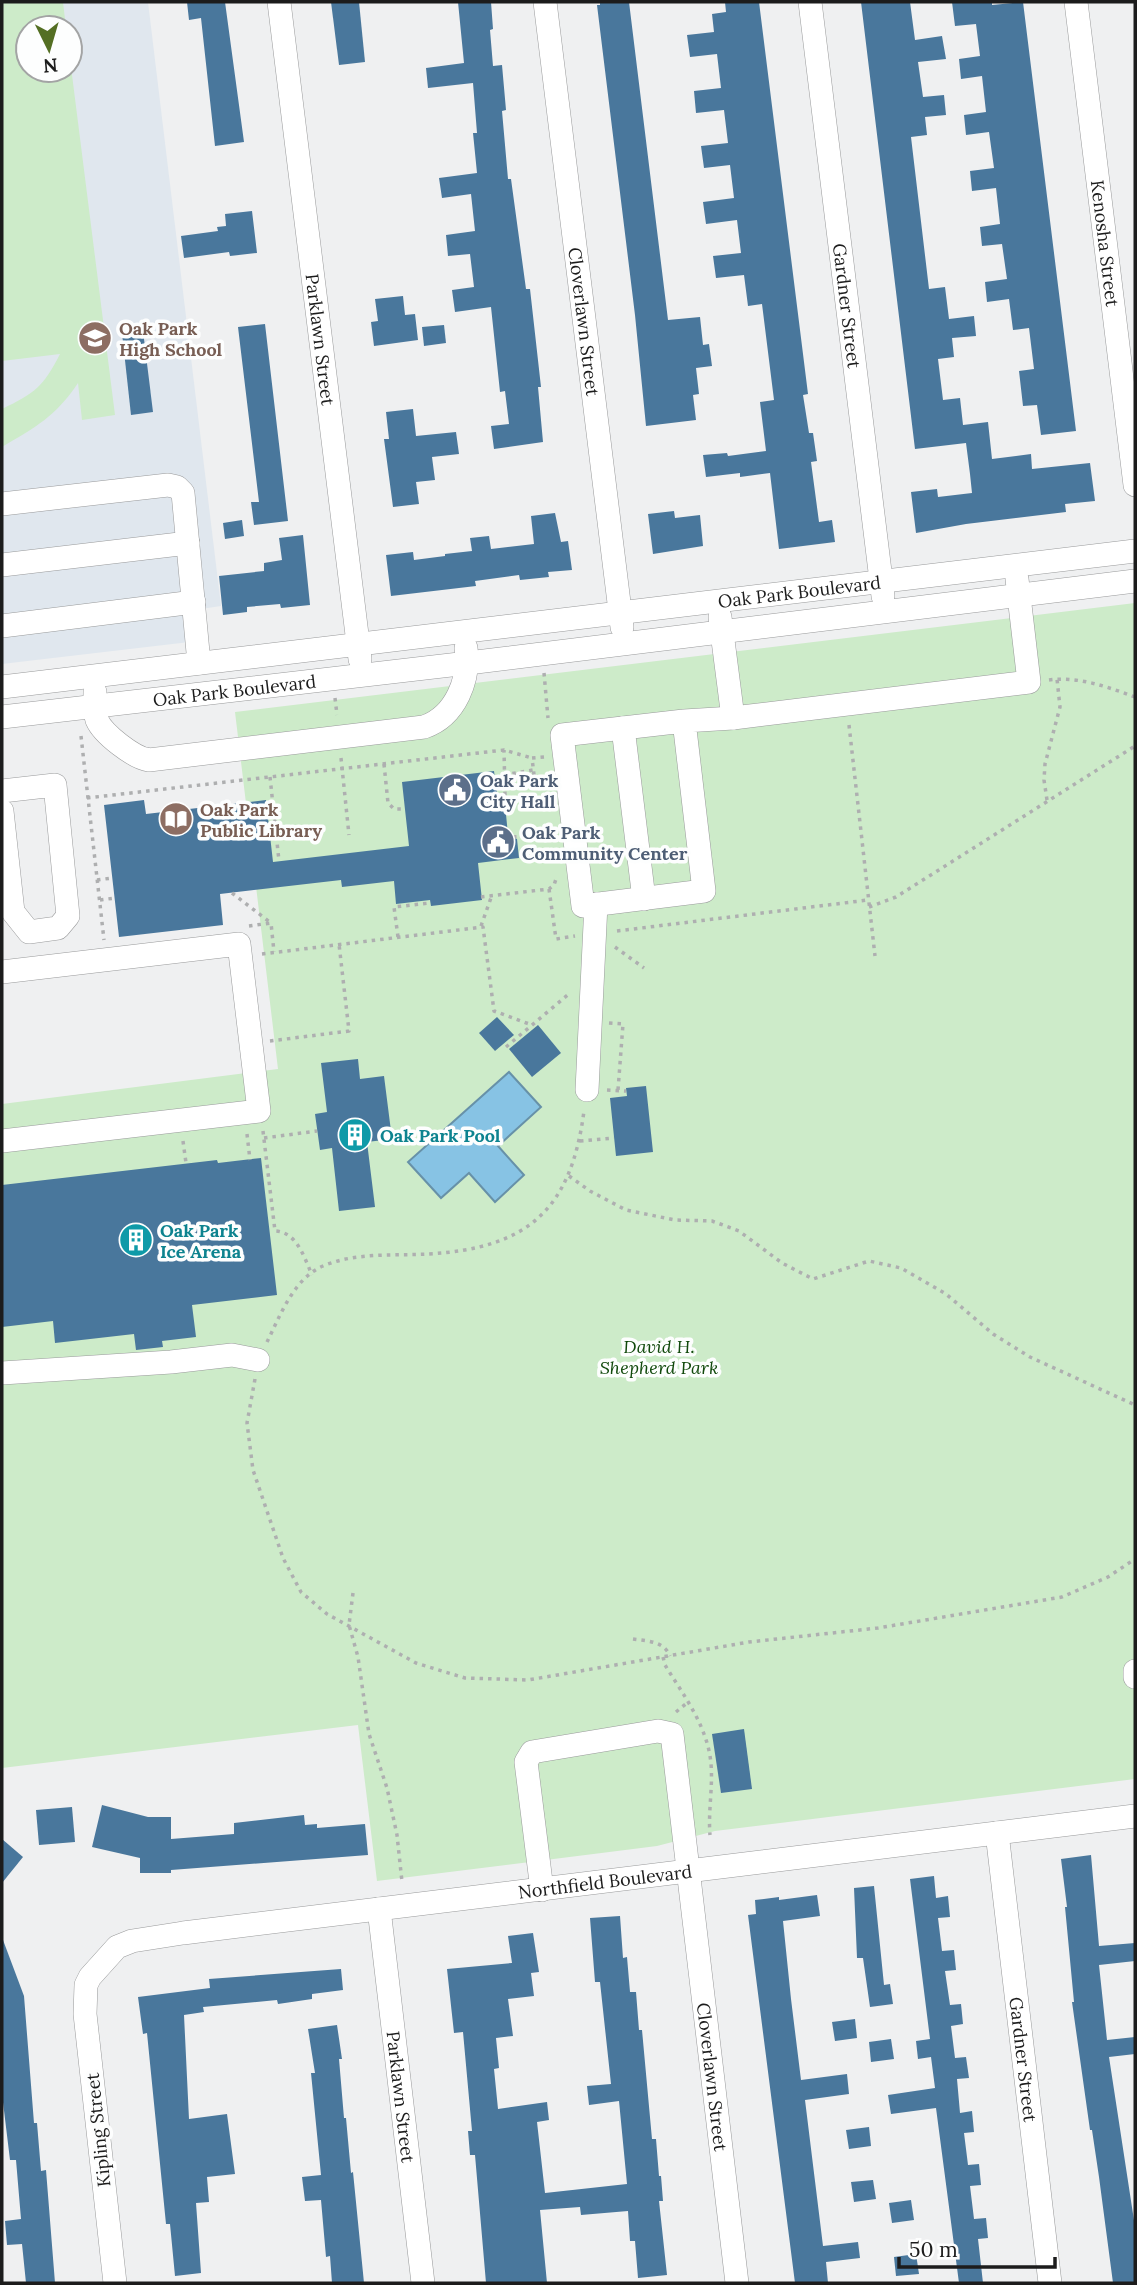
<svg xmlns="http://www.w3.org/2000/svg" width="1137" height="2285" viewBox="0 0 1137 2285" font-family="Lora,serif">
  <rect width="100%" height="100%" fill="#eff0f1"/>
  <path fill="#e0e7ee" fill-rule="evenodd" d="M2,2H148L221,606L194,610L198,641L2,664ZM28,28H70V70H28Z"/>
  <g fill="#cdebc9">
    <path d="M2,2H63L66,28H28V70H70V59L115,415L82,420L78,383C56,416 36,427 2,447V409C35,393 43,387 60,354L2,361Z"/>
    <polygon points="1135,603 1135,1779 715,1831 657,1846 377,1881 358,1725 2,1768 2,1104 278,1069 235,712"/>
  </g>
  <polygon fill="#87c3e4" stroke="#6791a8" stroke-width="2" points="509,1072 541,1107 498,1146 524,1175 495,1202 469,1173 441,1198 408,1162"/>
  <g fill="#49779c">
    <polygon points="187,2 225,2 244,142 215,146 201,18 189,20"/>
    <polygon points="331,2 359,2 365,62 339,65"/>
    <polygon points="458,2 491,2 493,29 490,30 493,66 502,65 506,110 502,111 508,179 511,179 526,289 530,289 541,387 538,387 543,442 494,449 491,426 509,424 505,391 500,392 491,307 455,312 452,290 474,287 470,254 448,256 446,235 475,231 471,194 442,198 439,178 477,173 473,133 477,133 473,83 428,88 426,68 464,63"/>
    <polygon points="600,2 629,2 668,320 700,317 703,345 709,344 712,366 696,368 699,394 693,395 696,420 646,426 635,315 597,5 600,5"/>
    <polygon points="725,2 759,2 808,394 803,395 809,433 813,433 817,461 811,462 819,522 832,520 835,542 779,549 770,473 740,477 740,473 706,477 703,455 727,453 728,456 766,451 760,402 774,400 762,304 748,306 744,275 716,278 713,256 741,253 737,220 706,224 703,202 734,198 730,165 704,168 701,146 728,143 724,110 696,113 694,91 721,88 717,54 690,57 687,35 714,32 712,14 726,12"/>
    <polygon points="861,2 910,2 915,40 942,36 946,59 918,62 923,97 944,95 946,115 925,117 927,135 911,137 929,289 945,287 949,319 974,316 976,336 952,338 954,357 938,359 943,400 960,398 963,425 988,422 992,459 1031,454 1032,469 1090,463 1095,501 1065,504 1066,512 966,524 916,533 911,492 937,489 938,497 972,493 970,474 966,443 915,449"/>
    <polygon points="952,2 992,2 992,5 1023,2 1076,431 1041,435 1037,405 1023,406 1019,371 1034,369 1029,328 1013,330 1009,299 987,302 985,282 1007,279 1002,244 982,246 980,227 1000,224 996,188 972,191 970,171 994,168 989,132 966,135 964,115 986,112 982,76 961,79 959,59 980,56 976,24 955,26"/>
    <polygon points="252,211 257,253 230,256 229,252 184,258 181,236 218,231 217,227 226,226 225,214"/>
    <polygon points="403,296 405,315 415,314 418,340 374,346 371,322 378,321 375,299"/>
    <polygon points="265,324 288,521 254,525 251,502 259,502 238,327"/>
    <polygon points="444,325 446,343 424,346 422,327"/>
    <polygon points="143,331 153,412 131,415 122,333"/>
    <polygon points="413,409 416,436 456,432 459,454 432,457 435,480 416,482 419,504 393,507 384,439 389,439 386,412"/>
    <polygon points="674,511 675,518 700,515 703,546 653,554 648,514"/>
    <polygon points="555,513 561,542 568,541 572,570 548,572 549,577 520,580 519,575 475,581 476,586 391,596 386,555 413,552 414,560 445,556 445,554 472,551 470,538 489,536 491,549 534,544 531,516"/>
    <polygon points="242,520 244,536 225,539 223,523"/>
    <polygon points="303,535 310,605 281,608 280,604 247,607 247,612 223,615 219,576 264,571 264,563 282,560 279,538"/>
    <polygon points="494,771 498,800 505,804 508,835 517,839 519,858 478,863 482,900 431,906 430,900 396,904 394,881 342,887 341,880 220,894 223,925 119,937 104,805 144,800 146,814 266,800 273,862 409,846 402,782"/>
    <polygon points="497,1017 514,1035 495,1051 479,1033"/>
    <polygon points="538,1025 561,1053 532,1077 509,1049"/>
    <polygon points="358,1059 360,1079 384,1076 392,1139 367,1142 375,1207 339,1211 332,1148 320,1150 315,1114 327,1112 321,1063"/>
    <polygon points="646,1086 653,1152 616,1156 610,1098 627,1096 626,1088"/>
    <polygon points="261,1158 277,1295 192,1305 196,1337 162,1341 163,1347 136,1350 134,1334 55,1343 53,1321 2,1327 2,1185 217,1160 218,1163"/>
    <polygon points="744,1729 752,1789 721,1793 712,1734"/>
    <polygon points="102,1805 148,1817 171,1817 171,1839 234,1834 234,1823 304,1815 305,1825 317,1824 317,1828 365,1824 368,1855 171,1870 171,1873 140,1873 140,1858 92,1847"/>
    <polygon points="72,1807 75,1842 39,1845 36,1810"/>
    <polygon points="2,1839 23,1857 2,1883"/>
    <polygon points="1091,1855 1099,1946 1135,1943 1135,1961 1099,1965 1107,2040 1135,2037 1135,2054 1109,2057 1135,2227 1135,2283 1113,2283 1099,2177 1092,2130 1090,2130 1072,2002 1074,2002 1065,1907 1067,1907 1061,1859"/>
    <polygon points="934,1876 936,1898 948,1896 950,1917 938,1918 942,1951 954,1950 956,1970 945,1971 950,2005 961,2004 963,2024 951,2026 955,2058 966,2057 969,2078 957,2079 960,2113 972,2111 974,2132 964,2133 968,2165 979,2164 981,2185 970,2186 974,2219 986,2218 988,2238 978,2239 983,2283 959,2283 936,2108 891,2114 888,2095 935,2088 931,2057 918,2059 916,2041 930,2039 910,1879"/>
    <polygon points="874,1886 884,1985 890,1984 893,2004 870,2007 863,1958 857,1958 854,1888"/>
    <polygon points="817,1895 820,1916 783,1921 791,1999 801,2080 847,2074 849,2094 805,2100 823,2246 858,2242 860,2258 826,2262 828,2283 795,2283 748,1915 756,1914 755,1900 779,1897 779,1900"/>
    <polygon points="620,1916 623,1958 627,1957 630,1992 636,1992 639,2030 642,2030 652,2139 656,2139 659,2176 661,2176 663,2201 659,2201 667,2275 638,2278 635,2241 630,2241 628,2211 581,2215 580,2207 540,2210 547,2283 486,2283 475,2155 470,2155 468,2131 472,2131 463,2032 454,2033 447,1969 512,1963 508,1936 533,1933 539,1972 531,1973 534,1996 508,1999 513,2036 496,2038 499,2068 494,2069 498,2109 547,2102 549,2120 537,2122 545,2193 627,2184 619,2101 589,2105 587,2086 611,2084 600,1982 595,1982 590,1918"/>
    <polygon points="3,1940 24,1996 34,2123 37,2123 41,2171 46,2170 55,2283 26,2283 22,2244 7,2245 5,2221 21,2219 16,2160 10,2160 2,2094"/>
    <polygon points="341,1969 343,1990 312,1994 312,1999 278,2004 277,2000 203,2007 204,2012 184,2015 189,2119 227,2114 235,2174 207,2177 209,2202 196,2203 201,2273 175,2276 170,2224 166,2224 147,2033 143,2034 138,1997 210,1988 209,1979"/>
    <polygon points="855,2019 857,2038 835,2041 832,2022"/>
    <polygon points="337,2025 342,2059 339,2059 344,2118 346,2118 351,2173 353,2172 364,2283 332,2283 330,2256 326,2257 321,2200 305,2201 302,2177 321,2175 311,2073 315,2073 308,2029"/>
    <polygon points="891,2039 894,2059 871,2062 869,2042"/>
    <polygon points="869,2127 871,2146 849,2149 846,2130"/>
    <polygon points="873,2180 876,2199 854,2202 851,2182"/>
    <polygon points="911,2200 914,2220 892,2223 889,2203"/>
    <polygon points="916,2254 919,2274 896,2276 894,2257"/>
  </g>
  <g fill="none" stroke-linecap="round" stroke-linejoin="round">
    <g stroke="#999a9b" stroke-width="24">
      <g id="minor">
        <path id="s1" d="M279,2L360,659"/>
        <path id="s2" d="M545,2L622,627"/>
        <path id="s3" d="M810,2L883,596"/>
        <path id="s4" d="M1076,2L1135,485"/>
        <polyline points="2,504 168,485 177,487 183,493 199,663"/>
        <polyline points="2,565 188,543"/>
        <polyline points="720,617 733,718"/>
        <polyline points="2,626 194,602"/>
        <path id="s5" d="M2,687L1135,551"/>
        <path d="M95,692C95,702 94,711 97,720C103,734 134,758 149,760L424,727C456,716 470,679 466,648"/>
        <path id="s6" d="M2,717L468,663L1135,581"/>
        <polyline points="684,721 704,891 583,906 562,735 684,721 733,718 1029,682 1017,579"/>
        <polyline points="623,728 644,899"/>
        <polyline points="2,791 55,785 68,916 58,928 29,932 13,912 2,811"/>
        <polyline points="2,972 239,944 259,1111 2,1141"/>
        <polyline points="587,1090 596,904"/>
        <polyline points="2,1373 171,1362 232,1355 258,1360"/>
        <polyline points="1135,1671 1135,1677"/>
        <path id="s7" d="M997,1833L1050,2283"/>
        <path id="s8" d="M542,1890L526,1762L532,1752L658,1731L672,1734L737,2283"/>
        <path id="s9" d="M379,1909L423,2283"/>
        <path id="s10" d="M115,2283L85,2014L86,1985L90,1977L117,1947L132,1941L183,1933L1135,1816"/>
      </g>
    </g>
    <g stroke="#aeafb0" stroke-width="3.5" stroke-dasharray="3.5 5" stroke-linecap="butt">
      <polyline points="544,673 548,718"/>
      <path d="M1049,680C1078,676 1108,687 1135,697"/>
      <polyline points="335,698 337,715"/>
      <polyline points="849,725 875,956"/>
      <polyline points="81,736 104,940"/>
      <polyline points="544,757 532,758 535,783 547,796"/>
      <polyline points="341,758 349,835"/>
      <polyline points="384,764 388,803 394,809 405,809"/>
      <polyline points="504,775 533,770"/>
      <polyline points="270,777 279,861"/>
      <polyline points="87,798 504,750 532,758"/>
      <polyline points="498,800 505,795 504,750"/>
      <polyline points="1047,800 1044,780 1045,764 1060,707 1057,679"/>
      <polyline points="513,837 552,835"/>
      <polyline points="97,880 112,878"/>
      <polyline points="549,889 556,939 575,936"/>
      <polyline points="232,893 271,923"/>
      <polyline points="481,897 549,889 554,885 557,876"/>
      <polyline points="100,900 115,898"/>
      <polyline points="869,907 896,897 1135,746"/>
      <polyline points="249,926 271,923 274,952"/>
      <polyline points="481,926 492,895"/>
      <polyline points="617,931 868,900"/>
      <polyline points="398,937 394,907 430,903"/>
      <polyline points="615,947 644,968"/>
      <polyline points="262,954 483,927 494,1011 532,1025"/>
      <polyline points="609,1023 623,1024 618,1090"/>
      <polyline points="270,1041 349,1031 339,944"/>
      <polyline points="506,1047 570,993"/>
      <polyline points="607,1090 626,1091"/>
      <path d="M263,1131L275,1231C297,1232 304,1257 312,1275"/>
      <polyline points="247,1134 250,1160"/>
      <polyline points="264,1138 317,1131"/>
      <polyline points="183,1141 186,1163"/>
      <polyline points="580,1141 614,1138"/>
      <polyline points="569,1176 590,1191 626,1210 675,1220 712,1221 739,1231 782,1263 813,1279 869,1261 901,1268 946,1294 993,1334 1030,1357 1135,1405"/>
      <path d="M267,1342C280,1316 294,1278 323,1266C356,1252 394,1256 429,1254C528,1248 571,1210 584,1111"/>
      <polyline points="255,1379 247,1423 253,1470 283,1558 301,1592 327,1614 416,1663 465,1678 528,1680 749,1642 878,1628 1062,1597 1108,1577 1135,1559"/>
      <polyline points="353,1593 349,1625 358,1657 369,1734 387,1788 397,1835 402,1882"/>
      <path d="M633,1639C647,1641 664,1641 670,1656"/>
      <path d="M663,1657L665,1665C684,1696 708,1727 711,1764C713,1788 708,1811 710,1835"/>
      <polyline points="676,1712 688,1702"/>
    </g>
    <use href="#minor" stroke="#fff" stroke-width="23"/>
  </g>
  <defs>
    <g id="school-disc" transform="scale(1.75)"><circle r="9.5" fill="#8d6e63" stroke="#fdfefe"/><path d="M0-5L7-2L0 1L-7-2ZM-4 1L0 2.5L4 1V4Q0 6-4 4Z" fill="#fff"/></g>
    <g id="civic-disc" transform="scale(1.75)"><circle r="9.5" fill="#5c6f8a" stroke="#fdfefe"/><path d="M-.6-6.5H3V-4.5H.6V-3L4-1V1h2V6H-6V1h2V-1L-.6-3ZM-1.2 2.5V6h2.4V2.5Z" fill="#fff"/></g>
    <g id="library-disc" transform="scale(1.75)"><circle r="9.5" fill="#8d6e63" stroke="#fdfefe"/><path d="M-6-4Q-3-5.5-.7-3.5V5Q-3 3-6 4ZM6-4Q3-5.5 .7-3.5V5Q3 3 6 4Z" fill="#fff"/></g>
    <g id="building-disc" transform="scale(1.75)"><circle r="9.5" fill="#0f9aa8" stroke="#fdfefe"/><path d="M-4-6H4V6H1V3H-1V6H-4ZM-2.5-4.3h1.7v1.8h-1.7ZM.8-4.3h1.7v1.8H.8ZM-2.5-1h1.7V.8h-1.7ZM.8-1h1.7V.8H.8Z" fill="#fff"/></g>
  </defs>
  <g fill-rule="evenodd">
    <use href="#school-disc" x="95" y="338"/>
    <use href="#civic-disc" x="455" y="790"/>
    <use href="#library-disc" x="176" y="819"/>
    <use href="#civic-disc" x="498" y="842"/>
    <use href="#building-disc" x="355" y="1135"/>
    <use href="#building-disc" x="136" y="1240"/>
  </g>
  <g text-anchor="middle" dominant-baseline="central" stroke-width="7" stroke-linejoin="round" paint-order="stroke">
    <g font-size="18" fill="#1c1c1c" stroke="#fdfefe">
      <text stroke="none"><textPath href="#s4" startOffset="243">Kenosha Street</textPath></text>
      <text stroke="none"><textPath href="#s3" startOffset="306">Gardner Street</textPath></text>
      <text stroke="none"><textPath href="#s2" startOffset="322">Cloverlawn Street</textPath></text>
      <text stroke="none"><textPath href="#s1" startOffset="340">Parklawn Street</textPath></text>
      <text stroke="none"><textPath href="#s5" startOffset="803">Oak Park Boulevard</textPath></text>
      <text stroke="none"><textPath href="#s6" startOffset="234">Oak Park Boulevard</textPath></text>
      <text stroke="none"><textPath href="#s10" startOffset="842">Northfield Boulevard</textPath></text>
      <text stroke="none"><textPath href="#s7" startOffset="228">Gardner Street</textPath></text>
      <text stroke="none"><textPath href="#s8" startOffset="628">Cloverlawn Street</textPath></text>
      <text stroke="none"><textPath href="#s9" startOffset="189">Parklawn Street</textPath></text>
      <text transform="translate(98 2130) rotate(-96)">Kipling Street</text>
    </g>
    <g font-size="18" font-weight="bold" fill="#785e54" stroke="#fdfefe" text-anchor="start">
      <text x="119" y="328">Oak Park<tspan x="119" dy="21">High School</tspan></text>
      <text x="200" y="809">Oak Park<tspan x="200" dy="21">Public Library</tspan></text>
    </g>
    <g font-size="18" font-weight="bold" fill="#4e5e75" stroke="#fdfefe" text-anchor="start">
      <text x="480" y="780">Oak Park<tspan x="480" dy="21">City Hall</tspan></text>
      <text x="522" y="832">Oak Park<tspan x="522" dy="21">Community Center</tspan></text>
    </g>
    <g font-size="18" font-weight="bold" fill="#0d838f" stroke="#fdfefe" text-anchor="start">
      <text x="380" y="1135">Oak Park Pool</text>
      <text x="160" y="1230">Oak Park<tspan x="160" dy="21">Ice Arena</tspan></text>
    </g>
    <g font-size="18" font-style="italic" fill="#11490c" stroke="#fdfefe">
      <text x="659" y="1346">David H.<tspan x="659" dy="21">Shepherd Park</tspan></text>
    </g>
  </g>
  <rect width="1137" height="2285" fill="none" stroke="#1c1c1c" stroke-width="7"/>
  <g transform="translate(49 49) rotate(175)"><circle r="33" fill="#fdfefe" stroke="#a3a4a4" stroke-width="2"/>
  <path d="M0-5L12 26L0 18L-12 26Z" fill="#546f23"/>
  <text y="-10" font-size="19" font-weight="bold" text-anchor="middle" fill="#1c1c1c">N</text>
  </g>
  <path d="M899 2257v10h156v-10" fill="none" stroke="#1c1c1c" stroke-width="3.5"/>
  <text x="909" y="2257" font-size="21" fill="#1c1c1c" stroke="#fdfefe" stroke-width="5" paint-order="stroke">50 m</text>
</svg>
